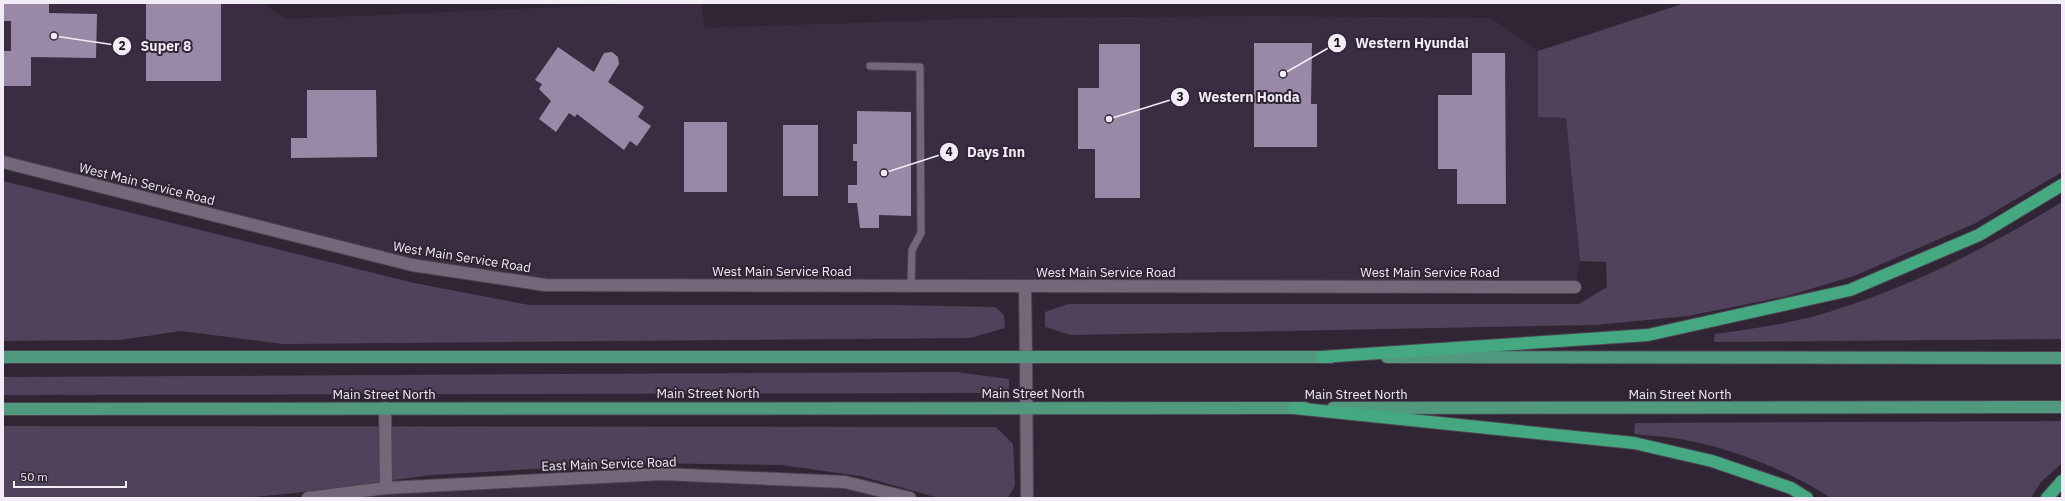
<svg xmlns="http://www.w3.org/2000/svg" width="2065" height="501" viewBox="0 0 2065 501" font-family="'IBM Plex Sans',sans-serif">
  <rect width="100%" height="100%" fill="#2f2535"/>
  <g fill="#3a2d42">
    <polygon points="3,3 263,3 285,19 653,3 701,3 705,28 995,18 1265,16 1491,18 1538,51 1538,117 1566,118 1580,261 1575,287 545,285 412,265 3,162"/>
    <polygon points="662,474 845,482 910,498 303,498"/>
  </g>
  <g fill="#50425a">
    <polygon points="1685,3 2062,3 2062,172 1974,224 1854,276 1783,297 1688,316 1596,325 1071,335 1045,327 1045,312 1068,304 1579,304 1607,287 1606,262 1580,261 1566,118 1538,117 1538,51"/>
    <polygon points="3,181 414,283 529,305 893,305 995,307 1004,315 1005,328 970,338 283,344 181,331 120,340 3,341"/>
    <path d="M2062,202V339L1714,342L1715,334C1751,329 1787,324 1822,314C1907,289 1987,248 2062,202Z"/>
    <polygon points="956,372 1009,379 1009,393 3,395 3,377"/>
    <path d="M2062,421V463L2041,482L2031,498H1831C1788,470 1731,448 1680,439C1665,436 1649,436 1634,434L1635,423Z"/>
    <polygon points="3,426 996,427 1013,444 1015,485 1008,498 939,498 860,476 781,465 639,463 432,475 295,493 244,498 3,498"/>
  </g>
  <g fill="#9a89a6">
    <polygon points="4,3 49,3 49,13 97,14 96,58 31,57 31,86 3,86 3,51 11,51 11,21 4,21"/>
    <rect x="146" y="3" width="75" height="78"/>
    <polygon points="1254,43 1312,43 1311,104 1317,104 1317,147 1254,147"/>
    <polygon points="1099,44 1140,44 1140,198 1095,198 1095,149 1078,149 1078,88 1099,88"/>
    <polygon points="558,47 594,72 604,53 612,52 618,57 619,64 608,82 644,107 638,117 651,126 637,146 630,141 624,150 577,114 575,117 569,113 556,132 539,119 551,101 539,89 542,84 535,80"/>
    <polygon points="1472,53 1505,53 1506,204 1457,204 1457,169 1438,169 1438,95 1472,95"/>
    <polygon points="307,90 376,90 377,157 291,158 291,138 307,138"/>
    <polygon points="857,111 911,112 911,216 879,215 879,228 860,228 857,203 848,203 848,185 857,185 857,161 853,161 853,144 857,144"/>
    <rect x="684" y="122" width="43" height="70"/>
    <rect x="783" y="125" width="35" height="71"/>
  </g>
  <g fill="none" stroke-linecap="round" stroke-linejoin="round">
    <g stroke="#4c4351" stroke-width="9">
      <polyline id="service" points="870,66 920,67 921,233 912,250 911,285"/>
    </g>
    <g stroke="#4c4351" stroke-width="14">
      <g id="minor">
        <polyline points="3,162 412,265 545,285 1575,287"/>
        <polyline points="1025,286 1026,358"/>
        <polyline points="385,408 386,488"/>
        <polyline points="308,498 386,488 662,474 845,482 910,498"/>
      </g>
    </g>
    <g stroke="#4c4351" stroke-width="14">
      <polyline id="tertiary" points="1026,358 1027,498"/>
    </g>
    <g stroke="#4c4351" stroke-width="14">
      <g id="primary">
        <polyline points="3,357 1331,357"/>
        <polyline points="1387,357 2062,358"/>
        <polyline points="1333,408 2062,407"/>
        <polyline points="3,409 1305,408"/>
      </g>
    </g>
    <g stroke="#4c4351" stroke-width="14">
      <g id="trunk">
        <polyline points="1321,357 1648,335 1850,290 1979,235 2062,185"/>
        <polyline points="1294,408 1634,443 1712,461 1791,488 1807,498"/>
        <polyline points="2047,498 2062,481"/>
      </g>
    </g>
    <use href="#service" stroke="#73687a" stroke-width="7"/>
    <use href="#minor" stroke="#73687a" stroke-width="12"/>
    <use href="#tertiary" stroke="#73687a" stroke-width="12"/>
    <use href="#primary" stroke="#50987e" stroke-width="12"/>
    <use href="#trunk" stroke="#44a880" stroke-width="12"/>
  </g>
  <g text-anchor="middle" dominant-baseline="central" stroke-width="4" stroke-linejoin="round" paint-order="stroke">
    <g font-size="13" fill="#f2ecf7" stroke="#2f2535">
      <text transform="translate(147 184) rotate(14)">West Main Service Road</text>
      <text transform="translate(462 257) rotate(9)">West Main Service Road</text>
      <text x="782" y="271">West Main Service Road</text>
      <text x="1106" y="272">West Main Service Road</text>
      <text x="1430" y="272">West Main Service Road</text>
      <text x="708" y="393">Main Street North</text>
      <text x="1033" y="393">Main Street North</text>
      <text x="384" y="394">Main Street North</text>
      <text x="1356" y="394">Main Street North</text>
      <text x="1680" y="394">Main Street North</text>
      <text transform="translate(609 464) rotate(-2)">East Main Service Road</text>
    </g>
  </g>
  <path fill="none" stroke="#f2ecf7" stroke-width="1.5" d="M1283 74L1337 43M54 36L122 46M1109 119L1180 97M884 173L949 152"/>
  <g fill="#f2ecf7" stroke="#2f2535" stroke-width="1.5">
    <circle cx="1283" cy="74" r="4"/>
    <circle cx="54" cy="36" r="4"/>
    <circle cx="1109" cy="119" r="4"/>
    <circle cx="884" cy="173" r="4"/>
    <circle cx="1337" cy="43" r="10"/>
    <circle cx="122" cy="46" r="10"/>
    <circle cx="1180" cy="97" r="10"/>
    <circle cx="949" cy="152" r="10"/>
  </g>
  <g font-size="12" text-anchor="middle" font-weight="bold" fill="#111">
    <text x="1337" y="47">1</text>
    <text x="122" y="50">2</text>
    <text x="1180" y="101">3</text>
    <text x="949" y="156">4</text>
  </g>
  <g font-size="14" text-anchor="middle" font-weight="bold" fill="#f2ecf7" stroke="#2f2535" stroke-width="4" stroke-linejoin="round" paint-order="stroke">
    <text x="1412" y="48">Western Hyundai</text>
    <text x="166" y="51">Super 8</text>
    <text x="1249" y="102">Western Honda</text>
    <text x="996" y="157">Days Inn</text>
  </g>
  <rect width="2065" height="501" fill="none" stroke="#f2ecf7" stroke-width="8"/>
  <path d="M14 481v6h112v-6" fill="none" stroke="#f2ecf7" stroke-width="2"/>
  <text x="20" y="481" font-size="12" fill="#f2ecf7" stroke="#2f2535" stroke-width="3" paint-order="stroke">50 m</text>
</svg>
